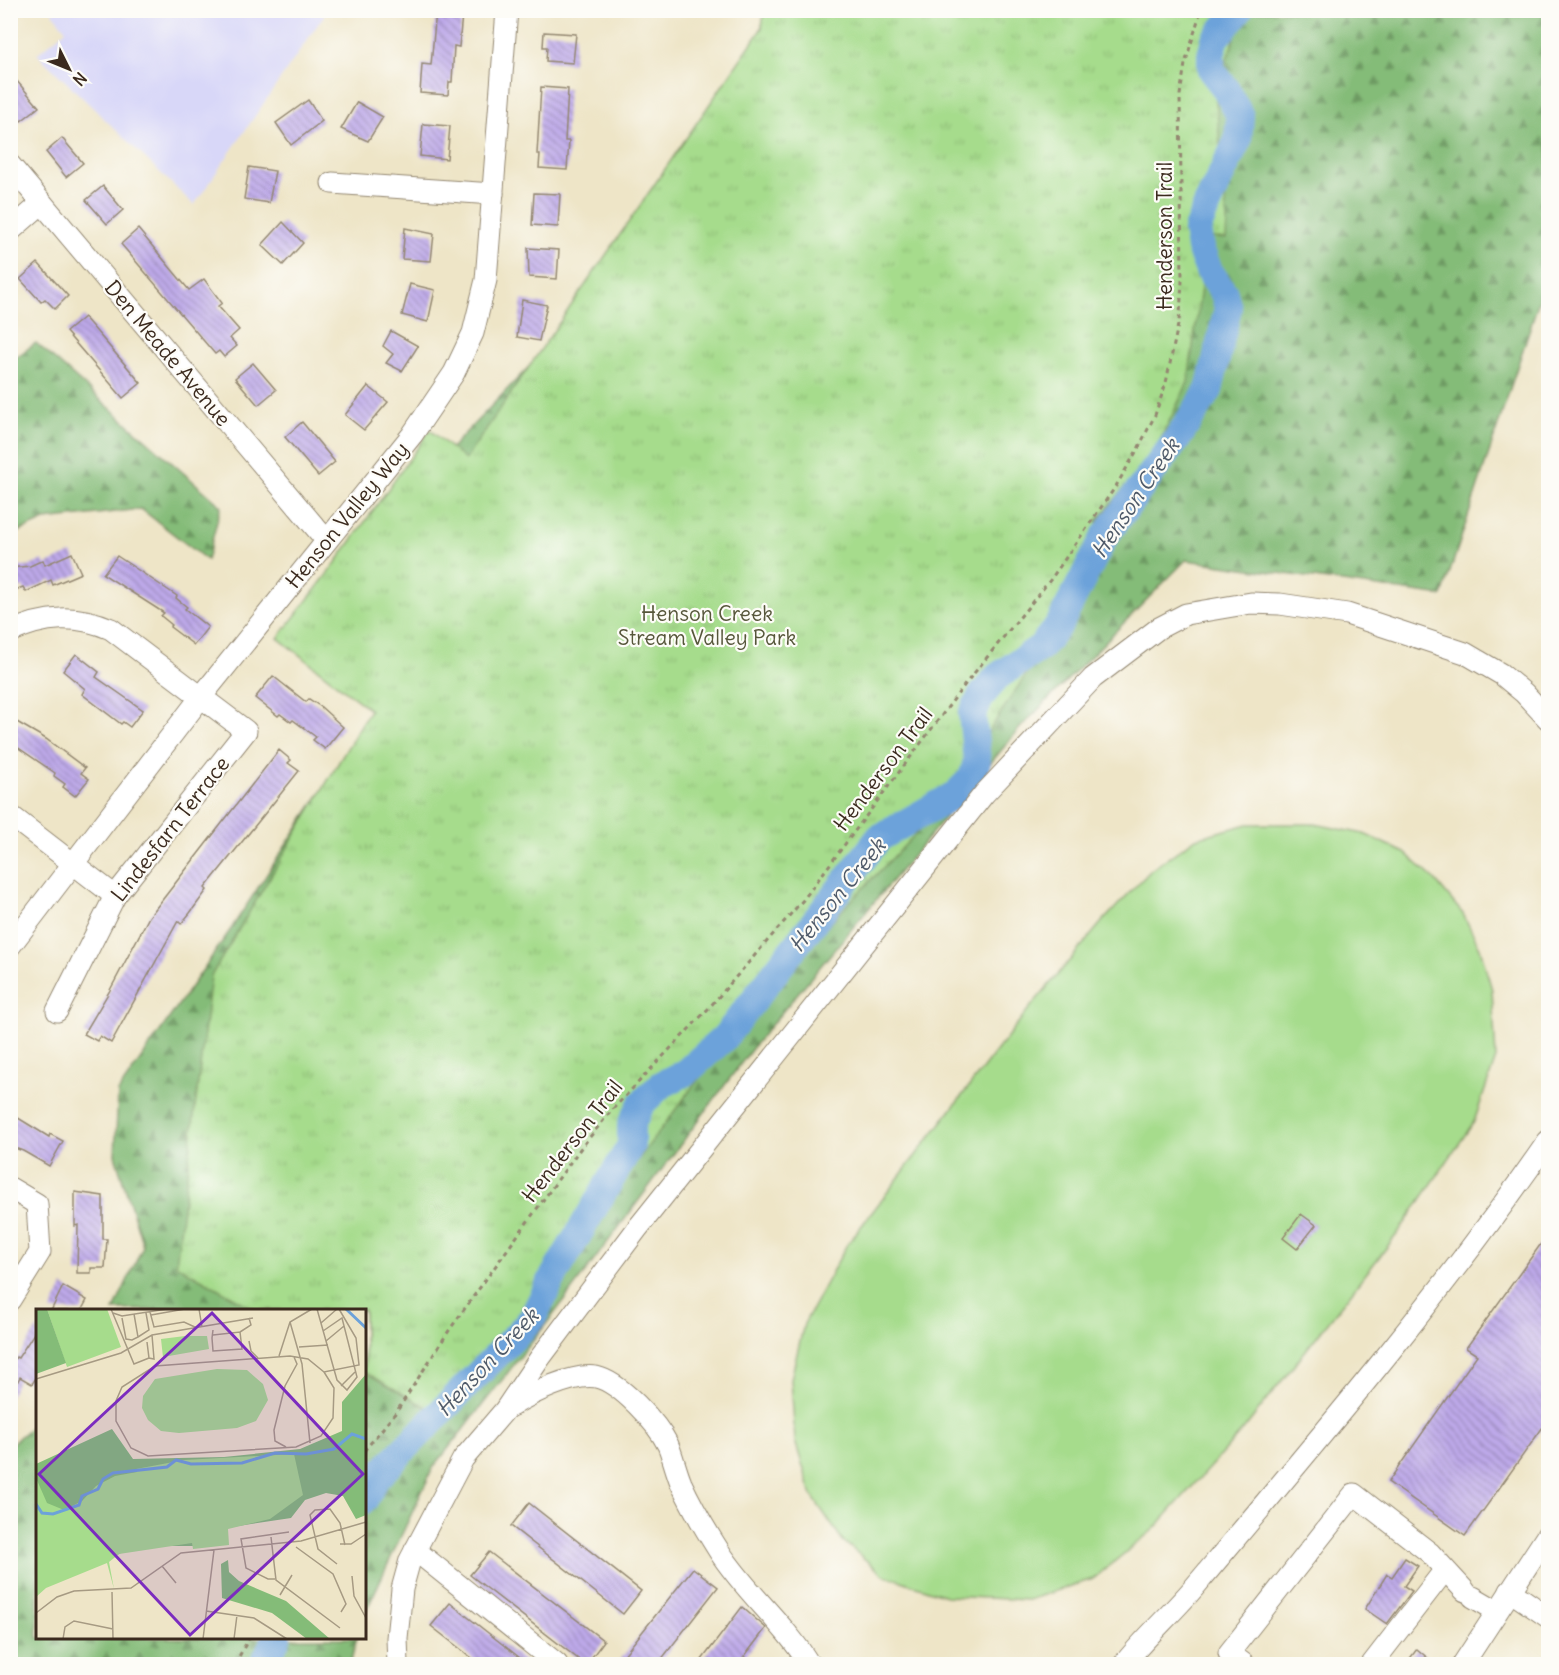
<svg xmlns="http://www.w3.org/2000/svg" width="1559" height="1675" viewBox="0 0 1559 1675" font-family="Delius,sans-serif">
  <defs>
    <pattern id="forest-firs" width="22" height="20" patternUnits="userSpaceOnUse" patternTransform="scale(1.5)"><rect width="22" height="20" fill="#84bc78"/><path d="M5 1l3.5 6h-7zM16 11l3.5 6h-7z" fill="#6d9962"/></pattern>
    <pattern id="park-tufts" width="24" height="20" patternUnits="userSpaceOnUse" patternTransform="scale(1.5)"><rect width="24" height="20" fill="#a6dc8c"/><path d="M3 7l-1-3M5 7V3M7 7l1-3M15 17l-1-3M17 17v-4M19 17l1-3" fill="none" stroke="#90bd78"/></pattern>
    <pattern id="building-back-hatch" width="6" height="6" patternUnits="userSpaceOnUse" patternTransform="scale(1.5)"><rect width="6" height="6" fill="#bda9e9"/><path d="M-1 5l2 2M0 0l6 6M5-1l2 2" fill="none" stroke="#9b8abc"/></pattern>
  </defs>
  <rect width="100%" height="100%" fill="#fdfcf7"/>
  <filter id="ink" filterUnits="userSpaceOnUse"><feTurbulence type="fractalNoise" baseFrequency=".0167" numOctaves="2"/><feDisplacementMap in="SourceGraphic" scale="12" xChannelSelector="R" yChannelSelector="G"/><feConvolveMatrix kernelMatrix="1 2 1 2 8 2 1 2 1" color-interpolation-filters="sRGB"/></filter>
  <filter id="wash" filterUnits="userSpaceOnUse"><feTurbulence type="fractalNoise" baseFrequency=".008" numOctaves="4" result="noise"/><feDisplacementMap in="SourceGraphic" scale="24" xChannelSelector="R" yChannelSelector="G"/><feGaussianBlur stdDeviation="1.35" result="paint"/><feColorMatrix in="noise" values="0 0 0 0 0 0 0 0 0 0 0 0 0 0 0 0 0 1.4 0 .05"/><feComposite in="paint" operator="in"/></filter>
  <g filter="url(#wash)">
    <rect width="100%" height="100%" fill="#eee5c7"/>
    <polygon fill="#d8d7f8" points="51,11 327,11 194,205 37,54 66,30"/>
    <polygon fill="#a6dc8c" stroke="#708355" stroke-width="1.5" points="1248,824 1315,824 1364,834 1405,853 1434,879 1463,914 1480,948 1492,990 1496,1058 1474,1122 1398,1233 1244,1429 1154,1529 1093,1579 1028,1600 946,1596 884,1575 843,1541 812,1496 795,1441 791,1379 804,1324 846,1246 1028,1010 1102,922 1151,870 1196,838"/>
    <g fill="url(#forest-firs)" stroke="#60734b" stroke-width="1.5">
      <polygon points="766,11 1548,11 1548,273 1442,596 1186,560 1020,728 757,1042 557,1310 433,1468 365,1613 364,1310 114,1310 143,1246 115,1155 118,1092 229,932 382,699 358,545 544,351 727,152"/>
      <polygon points="36,343 221,506 207,560 141,509 45,520 11,535 11,361"/>
      <polygon points="37,1422 38,1638 357,1638 350,1664 11,1664 11,1444"/>
    </g>
    <polygon fill="url(#park-tufts)" stroke="#708355" stroke-width="1.5" points="764,11 1240,11 1232,46 1215,90 1227,221 1226,239 1208,237 1188,382 1154,453 1096,522 1120,530 935,814 842,910 740,1024 509,1331 438,1414 365,1372 364,1310 256,1310 176,1265 211,976 370,710 278,638 335,564 430,430 465,460 762,28"/>
    <g fill="none" stroke-linecap="round" stroke-linejoin="round">
      <g stroke="#6ca2da" stroke-width="28">
        <polyline points="364,1500 376,1478 532,1319 552,1279 631,1145 631,1125 642,1103 661,1085 686,1072 725,1037 879,838 956,794 972,778 977,761 972,714 982,695 998,676 1041,647 1060,623 1105,536 1178,438 1209,390 1228,308 1224,293 1209,271 1200,248 1197,230 1209,200 1238,140 1240,116 1226,89 1211,70 1211,55 1215,39 1239,10"/>
        <polyline points="263,1664 277,1638"/>
      </g>
    </g>
    <g id="blocks">
      <g fill="url(#building-back-hatch)">
        <polygon points="436,11 462,14 459,47 454,46 452,82 449,82 448,95 420,93 422,64 431,65"/>
        <polygon points="544,32 576,34 573,63 546,61 547,47 543,47"/>
        <polygon points="10,73 39,107 21,121 10,108"/>
        <polygon points="541,87 568,89 565,141 569,141 567,170 539,168 540,154 537,154"/>
        <polygon points="308,100 322,121 291,145 276,123"/>
        <polygon points="357,102 383,117 368,141 341,129"/>
        <polygon points="423,124 450,126 447,159 420,156"/>
        <polygon points="62,138 83,163 66,177 46,152"/>
        <polygon points="249,167 275,171 269,203 244,199"/>
        <polygon points="103,186 123,210 107,224 86,200"/>
        <polygon points="534,193 560,194 558,227 532,225"/>
        <polygon points="283,222 303,243 283,265 262,245"/>
        <polygon points="405,228 434,234 431,261 402,259"/>
        <polygon points="138,229 189,290 204,279 222,303 218,306 239,330 230,338 237,346 224,357 219,351 215,354 121,244"/>
        <polygon points="528,248 559,250 557,279 529,277"/>
        <polygon points="38,263 68,296 55,309 45,299 41,302 20,279"/>
        <polygon points="410,284 435,290 428,322 402,315"/>
        <polygon points="522,300 547,305 539,341 517,337"/>
        <polygon points="84,317 141,383 123,398 66,332"/>
        <polygon points="391,331 418,346 402,371 386,363 393,354 383,346"/>
        <polygon points="253,363 276,390 258,405 235,378"/>
        <polygon points="368,386 388,402 364,430 345,415"/>
        <polygon points="302,422 335,462 318,476 285,437"/>
        <polygon points="72,553 81,573 53,585 51,580 26,592 23,587 10,592 10,568 30,566 43,560 45,565"/>
        <polygon points="117,556 177,596 176,598 187,607 185,609 208,627 194,645 170,627 172,625 161,616 164,613 103,574"/>
        <polygon points="76,654 99,672 96,677 143,710 130,727 123,722 121,724 82,694 85,689 63,671"/>
        <polygon points="273,676 306,702 309,699 321,707 343,727 325,749 313,740 316,737 293,720 291,722 280,714 278,716 255,698"/>
        <polygon points="10,718 46,739 85,768 81,773 89,779 75,796 63,787 65,784 54,776 55,773 10,742"/>
        <polygon points="279,750 291,760 288,763 299,771 205,888 207,890 190,913 181,924 178,921 111,1043 100,1036 97,1041 84,1034 109,992 149,917"/>
        <polygon points="10,1113 49,1137 50,1134 63,1141 49,1166 23,1151 12,1147 10,1150"/>
        <polygon points="75,1192 103,1196 103,1239 107,1239 105,1268 91,1268 91,1273 77,1273 78,1225 75,1226"/>
        <polygon points="1301,1214 1316,1225 1297,1249 1283,1238"/>
        <polygon points="1548,1234 1548,1420 1465,1536 1388,1482 1477,1355 1466,1348"/>
        <polygon points="63,1286 87,1300 81,1311 51,1311"/>
        <polygon points="38,1327 38,1375 32,1384 20,1377 10,1396 10,1365 16,1357 18,1358"/>
        <polygon points="529,1503 641,1591 623,1614 511,1526"/>
        <polygon points="489,1552 604,1641 586,1665 470,1575"/>
        <polygon points="1405,1558 1418,1566 1404,1586 1412,1591 1387,1624 1365,1609 1387,1574 1392,1577"/>
        <polygon points="693,1568 718,1587 657,1665 616,1665"/>
        <polygon points="450,1603 529,1665 481,1665 431,1626"/>
        <polygon points="742,1607 766,1628 738,1665 698,1665"/>
        <polygon points="1417,1649 1436,1665 1405,1665"/>
      </g>
    </g>
  </g>
  <g filter="url(#ink)">
    <use href="#blocks" fill-opacity="0" stroke="#948872" stroke-width="1.5"/>
    <g fill="none" stroke-linecap="round" stroke-linejoin="round">
      <g stroke="#948872" stroke-width="23">
        <g id="minor">
          <polyline points="10,165 326,540"/>
          <polyline points="332,183 493,194"/>
          <polyline points="10,231 42,203"/>
          <path d="M10,632C45,616 76,614 111,629L246,731L115,896L57,1011"/>
          <polyline points="10,815 115,896"/>
          <polyline points="10,946 201,697 412,435 454,373 473,333 486,280 507,10"/>
          <polyline points="10,1188 37,1204 40,1252 10,1300"/>
          <path d="M511,1406C530,1394 573,1373 596,1377C620,1382 657,1423 668,1445C673,1457 676,1471 681,1483C692,1507 705,1529 719,1551C745,1592 784,1623 809,1664"/>
          <polyline points="415,1550 557,1664"/>
          <polyline points="1510,1591 1548,1617"/>
          <polyline points="1473,1597 1497,1611"/>
          <polyline points="398,1664 397,1638 402,1589 410,1560 463,1459 505,1410 540,1358 637,1229 984,794 1093,678 1159,628 1186,614 1251,603 1280,604 1347,614 1465,653 1501,674 1524,693 1548,719"/>
          <path d="M1124,1664C1146,1636 1174,1612 1197,1584C1318,1440 1441,1296 1548,1141"/>
          <polyline points="1244,1664 1229,1653 1354,1494 1430,1553 1465,1591"/>
          <polyline points="1372,1664 1444,1571"/>
          <polyline points="1463,1664 1548,1534"/>
        </g>
      </g>
      <g stroke="#948872" stroke-width="3" stroke-dasharray="4.5 4.5" stroke-linecap="butt">
        <polyline points="364,1451 397,1411 450,1329 580,1149 612,1110 708,1009 803,900 966,683 1051,579 1116,486 1139,447 1155,415 1166,383 1180,315 1182,281 1180,95 1185,64 1201,10"/>
        <polyline points="235,1664 249,1638"/>
      </g>
      <use href="#minor" stroke="#fff" stroke-width="21"/>
    </g>
  </g>
  <g text-anchor="middle" dominant-baseline="central" stroke-width="4.5" stroke-linejoin="round" paint-order="stroke">
    <g font-size="21" fill="#3b2a1e" stroke="#fdfcf7">
      <text transform="translate(1164 236) rotate(-90)">Henderson Trail</text>
      <text transform="translate(168 353) rotate(50)">Den Meade Avenue</text>
      <text transform="translate(347 515) rotate(-51)">Henson Valley Way</text>
      <text transform="translate(883 769) rotate(-53)">Henderson Trail</text>
      <text transform="translate(170 829) rotate(-52)">Lindesfarn Terrace</text>
      <text transform="translate(572 1141) rotate(-52)">Henderson Trail</text>
    </g>
    <g font-size="21" fill="#56563a" stroke="#fdfcf7">
      <text x="707" y="613">Henson Creek<tspan x="707" dy="24">Stream Valley Park</tspan></text>
    </g>
    <g font-size="22" font-style="italic" fill="#4f5a69" stroke="#fdfcf7">
      <text transform="translate(1135 498) rotate(-56)">Henson Creek</text>
      <text transform="translate(837 895) rotate(-51)">Henson Creek</text>
      <text transform="translate(487 1362) rotate(-47)">Henson Creek</text>
    </g>
  </g>
  <g transform="translate(36 1309)">
    <rect width="330" height="330" fill="#eee5c7"/>
    <path d="M11,0H71L85,38L31,58ZM149,27H171L173,40L127,48L125,30ZM181,60L211,61L227,75L232,91L220,112L201,119L143,124L125,122L112,111L106,99L107,87L119,70Z" fill="#a6dc8c"/>
    <path d="M0,0H11L30,54L0,65ZM330,65V206L320,210L307,187L290,184L269,191L255,209L189,219L175,237H99L61,256L0,275V155L76,120L97,150L188,148L264,140L306,122V93ZM192,251L193,263L203,272L250,292L294,330H271L236,304L186,289L185,255Z" fill="#84bc78"/>
    <path d="M258,145L267,186L234,210L192,220L193,236L157,240L156,234L83,245L73,253L78,280L71,254L10,279L0,288V169L11,194L28,201L46,192L60,177L79,167L101,163L100,160L148,151Z" fill="#a6dc8c"/>
    <path fill="none" stroke="#6ca2da" stroke-width="3" d="M310,0L330,19M0,195L6,204L17,205L43,196L46,187L62,180L67,170L77,164L131,158L140,151L155,155L206,154L239,144L270,145L298,140L316,125L330,130"/>
    <path fill="none" stroke="#a69a83" stroke-width="1.5" d="M75,0L98,55L113,49M163,0L166,18M281,0L301,71L311,81L321,68L306,9L287,22M114,3L118,18L148,13L161,19M77,4L86,7L131,0M115,6L149,0M86,9L90,30L96,31L102,28L98,5M254,13L266,55L274,134M285,14L301,0M204,23L215,16L213,9M177,26L204,23L206,40L177,42L176,29L177,21M102,28L113,21L110,4M213,32L215,42L222,49M290,32L308,17M111,33L113,49L118,50L116,26M263,38L292,36M243,47L254,13L276,0M288,63L298,79L297,109L285,127L260,138L112,147L95,139L80,112V92L86,78L119,57L254,47L272,50L288,63L323,56L320,29L303,0M0,70L85,44L116,26L217,9M305,77L319,63M250,138L239,132L238,121L249,77L261,55L258,48M235,228L240,271L304,319M304,235H315L330,225M260,238L297,265L310,295L305,303M301,255L282,240L274,206L279,201L294,200L304,214L309,236M126,257L140,274M316,267L318,287L330,309M239,270H232L210,259L205,230L253,223M76,283L77,330M244,286L256,266M170,302L218,309L251,330M0,304L21,288L38,282L95,279L145,244L265,232L330,213M27,330L29,318L38,312L77,320M167,330L178,241M198,330L201,306"/>
    <path fill="#7b2cbf" fill-opacity="0.15" stroke="#7b2cbf" stroke-width="3" d="M176,4L327,165L154,326L3,165Z"/>
    <rect width="330" height="330" fill="none" stroke="#3b2a1e" stroke-width="3"/>
  </g>
  <rect width="1559" height="1675" fill="none" stroke="#fdfcf7" stroke-width="36"/>
  <g transform="translate(69 69) rotate(133)" stroke="#fdfcf7" stroke-width="4.5" paint-order="stroke">
  <path d="M0-4.5L10 22L0 15L-10 22Z" fill="#3b2a1e"/>
  <text y="-9" font-size="16" font-weight="bold" text-anchor="middle" fill="#3b2a1e">N</text>
  </g>
</svg>
